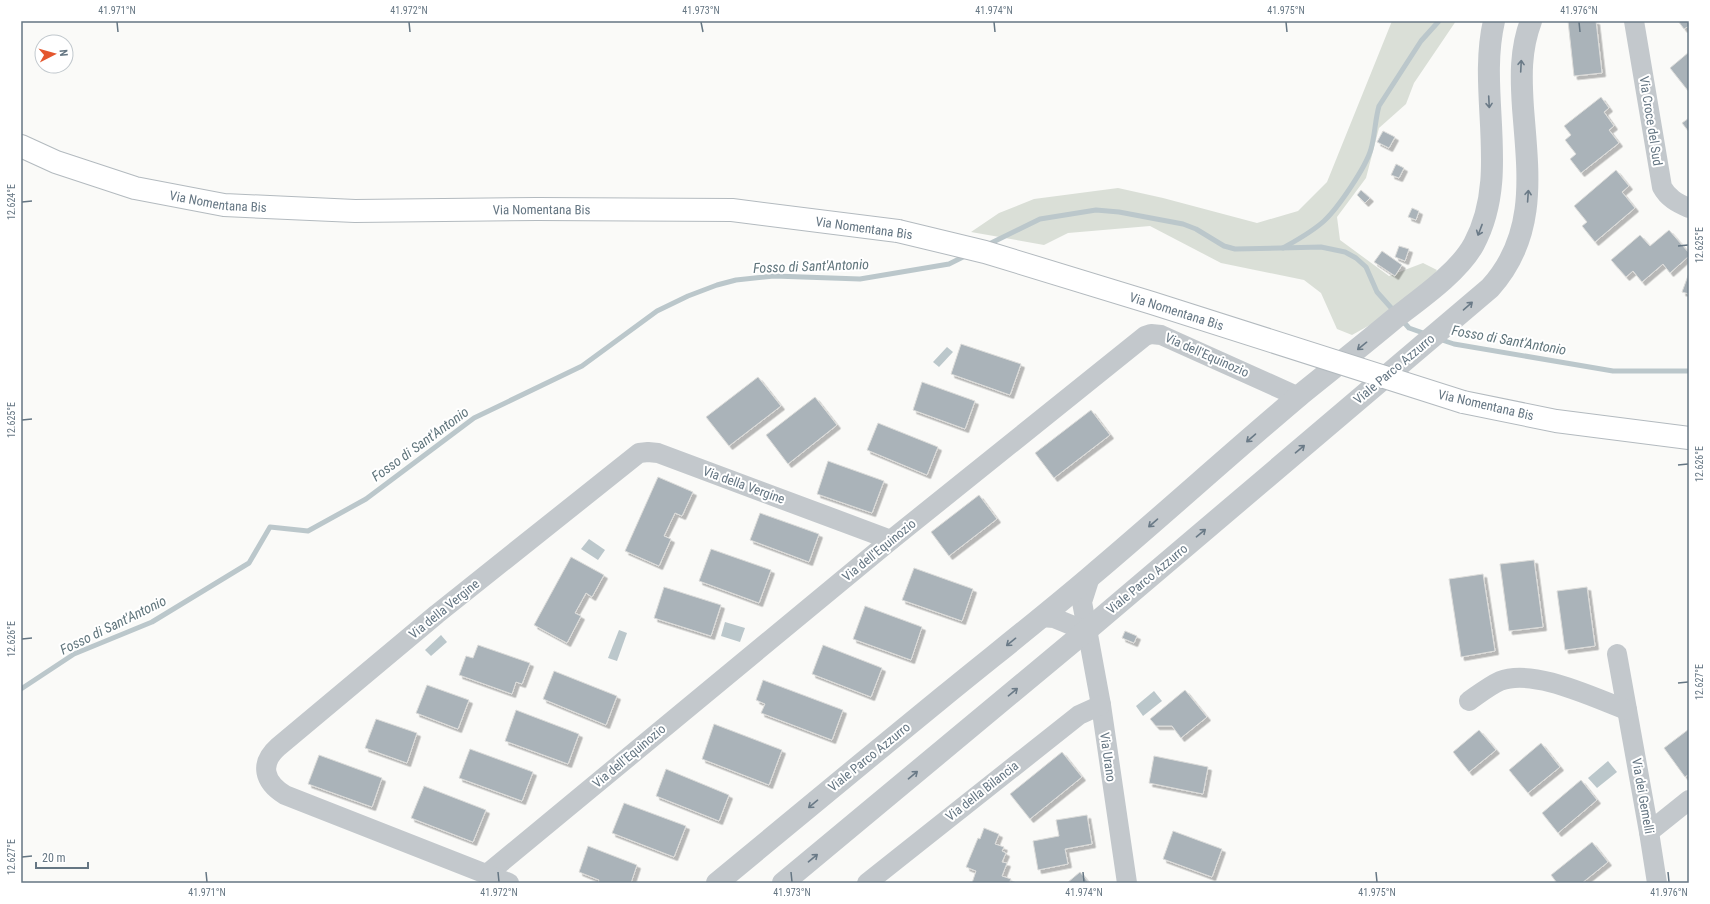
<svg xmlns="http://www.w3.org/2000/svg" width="1710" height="904" viewBox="0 0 1710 904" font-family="'Roboto Condensed',sans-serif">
  <defs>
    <filter id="shadow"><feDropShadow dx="3.5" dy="3.5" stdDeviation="0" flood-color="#0004"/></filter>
  </defs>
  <rect width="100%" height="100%" fill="#fafaf8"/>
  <polygon fill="#dadfd7" points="1392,21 1456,21 1414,83 1406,104 1379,128 1366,178 1337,217 1340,240 1389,276 1423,263 1437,270 1420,297 1352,335 1337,329 1321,293 1304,280 1221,263 1150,226 1068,233 1044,245 971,232 999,213 1034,199 1118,188 1163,198 1257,223 1298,211 1327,182"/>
  <g fill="#bbc7cb">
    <polygon points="947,347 953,352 939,367 933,362"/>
    <polygon points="589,539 605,550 598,560 581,549"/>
    <polygon points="725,622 745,628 740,642 721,636"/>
    <polygon points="619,630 627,633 617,661 608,658"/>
    <polygon points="441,635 447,642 431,656 425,650"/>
    <polygon points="1154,691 1162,701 1143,716 1136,706"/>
    <polygon points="1608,761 1617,772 1597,788 1588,778"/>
  </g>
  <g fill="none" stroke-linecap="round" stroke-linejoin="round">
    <g stroke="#bbc7cb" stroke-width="5">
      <polyline points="987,245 1040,219 1096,210 1119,212 1183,224 1196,229 1224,246 1235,249 1321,247 1345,252 1356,258 1366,267 1377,292 1394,311"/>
      <path d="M1283,248C1297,240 1312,232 1324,221C1338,208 1366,167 1371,149C1375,135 1375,120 1379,106L1421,41L1439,21"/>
      <polyline points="1401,319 1409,328 1426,334"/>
      <polyline points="1439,339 1454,344 1613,371 1689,371"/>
      <polyline points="21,689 74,654 152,622 249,563 270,527 308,531 366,499 474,418 582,366 657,311 688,296 717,285 736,280 774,276 860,279 949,264 967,255"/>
    </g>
  </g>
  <g fill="#aab3b9" stroke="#dcdcda" filter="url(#shadow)">
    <polygon points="1568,21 1596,21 1602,73 1574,76"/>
    <polygon points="1678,21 1689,21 1689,26 1684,29"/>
    <polygon points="1689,52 1689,92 1670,68"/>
    <polygon points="1601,97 1609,108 1604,112 1614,126 1609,130 1619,143 1581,173 1570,159 1576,154 1565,140 1571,135 1564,126"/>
    <polygon points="1689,118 1689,132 1682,123"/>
    <polygon points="1383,131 1395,137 1389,148 1377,142"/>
    <polygon points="1396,164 1404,168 1399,178 1391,175"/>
    <polygon points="1616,170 1629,186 1622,192 1635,208 1595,242 1582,226 1587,222 1574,206"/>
    <polygon points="1361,190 1370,198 1365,203 1357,195"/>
    <polygon points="1412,208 1419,211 1416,220 1408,217"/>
    <polygon points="1669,230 1689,253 1689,256 1670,273 1663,264 1642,282 1633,271 1626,277 1611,260 1640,235 1650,246"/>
    <polygon points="1399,246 1409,249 1405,261 1395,257"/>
    <polygon points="1382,251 1402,265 1395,276 1374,262"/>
    <polygon points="1689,273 1689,294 1682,292"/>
    <polygon points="961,344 1021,364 1010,395 951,374"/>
    <polygon points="758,377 781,406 729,446 706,417"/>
    <polygon points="922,382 975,401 965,429 913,410"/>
    <polygon points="815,397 837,425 788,464 766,435"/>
    <polygon points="1091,410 1110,435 1054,478 1035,453"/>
    <polygon points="878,423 938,447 927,475 867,450"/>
    <polygon points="828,461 884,481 872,513 817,494"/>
    <polygon points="658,477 693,492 682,516 675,513 664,536 671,539 659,566 625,551"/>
    <polygon points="979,495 997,519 949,556 931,532"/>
    <polygon points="760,513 819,534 809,562 750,540"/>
    <polygon points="711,549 771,570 759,603 699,581"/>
    <polygon points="571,557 604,575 592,597 586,593 575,613 581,616 567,643 534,625"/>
    <polygon points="1534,560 1543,627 1509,631 1500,564"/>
    <polygon points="914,568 973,589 962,621 902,600"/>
    <polygon points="1483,574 1495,651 1461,657 1449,579"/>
    <polygon points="664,587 721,605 711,636 654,618"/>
    <polygon points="1587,587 1595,646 1565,650 1557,591"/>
    <polygon points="865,606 922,627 911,660 853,639"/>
    <polygon points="1125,631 1137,636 1134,643 1122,638"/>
    <polygon points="478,645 530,663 522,684 516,682 512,694 459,675 466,656 473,658"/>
    <polygon points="823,645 882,668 871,697 812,674"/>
    <polygon points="554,671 617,696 606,725 543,699"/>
    <polygon points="763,680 843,710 832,740 761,713 765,704 756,700"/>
    <polygon points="427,685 469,700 458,729 416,713"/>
    <polygon points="1185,690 1207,717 1181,738 1172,726 1156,726 1150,719"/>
    <polygon points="516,710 579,734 568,764 505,741"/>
    <polygon points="376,719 417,733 407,763 365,748"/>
    <polygon points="714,724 782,750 769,785 702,759"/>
    <polygon points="1689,729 1689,774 1685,777 1664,748"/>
    <polygon points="1479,730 1496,750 1469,772 1453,752"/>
    <polygon points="1541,743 1560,767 1528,793 1509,770"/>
    <polygon points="470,749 533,772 522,801 459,778"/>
    <polygon points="1062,752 1082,777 1030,819 1010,794"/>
    <polygon points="319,755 382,778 372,807 308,784"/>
    <polygon points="1154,756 1208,767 1203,794 1149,783"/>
    <polygon points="666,769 729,795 719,821 656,796"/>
    <polygon points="1581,780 1597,800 1558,833 1542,813"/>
    <polygon points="424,786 486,810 473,842 411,818"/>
    <polygon points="624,803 686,826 674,857 612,833"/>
    <polygon points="1087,815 1092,844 1065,849 1068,864 1038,870 1033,841 1059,836 1056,820"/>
    <polygon points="984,828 999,834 995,844 1004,847 1002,851 1006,853 1002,862 1007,863 1002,876 1011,879 1009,883 972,883 976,871 966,867 978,838 980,839"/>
    <polygon points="1173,831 1222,849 1212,877 1163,859"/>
    <polygon points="1592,842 1608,862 1582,883 1557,883 1551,875"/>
    <polygon points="588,846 637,865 631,883 598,883 599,880 579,872"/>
    <polygon points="1080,872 1089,883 1067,883"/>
  </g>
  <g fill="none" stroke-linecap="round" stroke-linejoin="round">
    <g stroke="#b3babf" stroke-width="24">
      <g id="secondary">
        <path id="s1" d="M21,146L56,162L135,188L224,205L355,211L537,209L732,210L898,231"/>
        <polyline points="1463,402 1556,421 1689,438"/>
      </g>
    </g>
    <g stroke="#c3c8cc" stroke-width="20">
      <path d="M1634,21L1662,187C1668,198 1677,203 1689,208"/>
      <polyline points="1090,577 1082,602 1101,705 1127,883"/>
      <polyline points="1041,617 1054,618 1086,631"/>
      <polyline points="1617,654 1649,832 1657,883"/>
      <path d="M1469,701C1479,694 1489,686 1500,681C1534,668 1594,698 1627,710"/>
      <polyline points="1649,832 1689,800"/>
      <polyline points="487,874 891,540 1145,336 1151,334 1161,335 1299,397"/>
      <path d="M509,883L285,795C264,782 259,764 278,747L437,614L639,453L648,452L658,453L891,540"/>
      <polyline points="867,883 1079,715 1101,705"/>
    </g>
    <g stroke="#c3c8cc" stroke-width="22">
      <path d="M717,883C793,820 868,758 944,696C993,656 1043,617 1091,576C1161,517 1229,455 1299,396C1331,370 1363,345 1394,319C1420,299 1459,272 1474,244C1511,175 1477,94 1494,21"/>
      <path d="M783,883L1086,631L1490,288C1538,235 1528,173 1523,108C1521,78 1520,50 1531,21"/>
    </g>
    <use href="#secondary" stroke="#fff" stroke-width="22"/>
    <g stroke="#b3babf" stroke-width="24" stroke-linecap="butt">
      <g id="secondary-bridge">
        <path id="s2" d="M898,231L985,252L1152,303L1463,402"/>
      </g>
    </g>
    <use href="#secondary-bridge" stroke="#fff" stroke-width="22"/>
  </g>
  <defs><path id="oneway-shaft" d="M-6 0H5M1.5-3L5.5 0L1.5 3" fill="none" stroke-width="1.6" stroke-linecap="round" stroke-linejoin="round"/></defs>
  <g stroke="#6a7a87">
    <use href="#oneway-shaft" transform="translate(1521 66) rotate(-87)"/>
    <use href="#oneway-shaft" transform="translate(1489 102) rotate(87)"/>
    <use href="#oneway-shaft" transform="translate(1528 196) rotate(-86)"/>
    <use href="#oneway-shaft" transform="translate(1480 230) rotate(111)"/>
    <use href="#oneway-shaft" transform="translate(1468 306) rotate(-41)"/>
    <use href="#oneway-shaft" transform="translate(1362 346) rotate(141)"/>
    <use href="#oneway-shaft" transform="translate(1251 438) rotate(139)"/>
    <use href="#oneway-shaft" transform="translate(1300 449) rotate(-40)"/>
    <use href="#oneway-shaft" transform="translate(1153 523) rotate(139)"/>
    <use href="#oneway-shaft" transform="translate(1201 533) rotate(-40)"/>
    <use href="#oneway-shaft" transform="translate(1011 642) rotate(141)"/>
    <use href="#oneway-shaft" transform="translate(1013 692) rotate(-40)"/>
    <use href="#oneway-shaft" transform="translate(913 775) rotate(-40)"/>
    <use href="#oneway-shaft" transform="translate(813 804) rotate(140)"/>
    <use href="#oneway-shaft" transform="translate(813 858) rotate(-40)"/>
  </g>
  <path fill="none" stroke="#657683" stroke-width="1.5" d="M117,22L118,32M409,22L410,32M701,22L703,32M994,22L995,32M1286,22L1287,32M1579,22L1580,32M22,202L32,201M1678,246L1688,245M22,420L32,419M1678,465L1688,464M22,639L32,638M1678,683L1688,682M22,857L32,856M206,872L207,882M498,872L499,882M791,872L792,882M1083,872L1084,882M1376,872L1377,882M1668,872L1669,882"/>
  <g text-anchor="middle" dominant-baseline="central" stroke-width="4" stroke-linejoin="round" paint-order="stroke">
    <g font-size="13" fill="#657683" stroke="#fff">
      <text transform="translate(1651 121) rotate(81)">Via Croce del Sud</text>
      <text stroke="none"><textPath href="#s1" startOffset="206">Via Nomentana Bis</textPath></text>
      <text stroke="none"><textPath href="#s1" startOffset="530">Via Nomentana Bis</textPath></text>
      <text transform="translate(864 228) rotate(8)">Via Nomentana Bis</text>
      <text stroke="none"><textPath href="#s2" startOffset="290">Via Nomentana Bis</textPath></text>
      <text transform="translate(1207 355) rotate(24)">Via dell'Equinozio</text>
      <text transform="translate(1394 369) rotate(-40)">Viale Parco Azzurro</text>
      <text transform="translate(1486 405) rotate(13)">Via Nomentana Bis</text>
      <text transform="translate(744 485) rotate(20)">Via della Vergine</text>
      <text transform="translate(879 550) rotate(-39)">Via dell'Equinozio</text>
      <text transform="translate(1147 579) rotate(-40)">Viale Parco Azzurro</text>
      <text transform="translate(444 609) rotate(-39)">Via della Vergine</text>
      <text transform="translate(629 756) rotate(-40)">Via dell'Equinozio</text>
      <text transform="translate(869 757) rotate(-39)">Viale Parco Azzurro</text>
      <text transform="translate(1108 757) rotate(82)">Via Urano</text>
      <text transform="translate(982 791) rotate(-38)">Via della Bilancia</text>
      <text transform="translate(1643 796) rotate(80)">Via dei Gemelli</text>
    </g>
    <g font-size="14" font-style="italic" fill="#60757c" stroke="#fff">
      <text transform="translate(811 266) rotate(-2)">Fosso di Sant'Antonio</text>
      <text transform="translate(1509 340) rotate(10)">Fosso di Sant'Antonio</text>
      <text transform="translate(420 444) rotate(-36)">Fosso di Sant'Antonio</text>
      <text transform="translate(113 625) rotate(-26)">Fosso di Sant'Antonio</text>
    </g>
  </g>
  <rect width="1710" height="904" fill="none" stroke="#ffffff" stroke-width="44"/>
  <g transform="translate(54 54) rotate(84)"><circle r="19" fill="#ffffff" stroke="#c1c8cd"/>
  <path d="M0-3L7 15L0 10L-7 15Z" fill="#e4572e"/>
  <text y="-6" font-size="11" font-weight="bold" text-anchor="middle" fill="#657683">N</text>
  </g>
  <path d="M36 862v6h52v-6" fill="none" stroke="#657683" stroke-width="2"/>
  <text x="42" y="862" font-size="12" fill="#657683" stroke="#ffffff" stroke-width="3" paint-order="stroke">20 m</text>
  <rect x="22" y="22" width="1666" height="860" fill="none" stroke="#657683" stroke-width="1.5"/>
  <g font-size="10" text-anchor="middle" fill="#657683">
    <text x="117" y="14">41.971°N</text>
    <text x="409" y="14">41.972°N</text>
    <text x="701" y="14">41.973°N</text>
    <text x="994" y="14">41.974°N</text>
    <text x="1286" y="14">41.975°N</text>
    <text x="1579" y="14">41.976°N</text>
    <text transform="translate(11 202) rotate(-90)" y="4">12.624°E</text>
    <text transform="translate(1699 245) rotate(-90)" y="4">12.625°E</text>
    <text transform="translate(11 420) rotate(-90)" y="4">12.625°E</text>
    <text transform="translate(1699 464) rotate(-90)" y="4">12.626°E</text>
    <text transform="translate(11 639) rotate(-90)" y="4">12.626°E</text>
    <text transform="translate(1699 682) rotate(-90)" y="4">12.627°E</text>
    <text transform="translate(11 857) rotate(-90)" y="4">12.627°E</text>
    <text x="207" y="896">41.971°N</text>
    <text x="499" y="896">41.972°N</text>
    <text x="792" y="896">41.973°N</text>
    <text x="1084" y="896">41.974°N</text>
    <text x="1377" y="896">41.975°N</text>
    <text x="1669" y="896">41.976°N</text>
  </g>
</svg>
